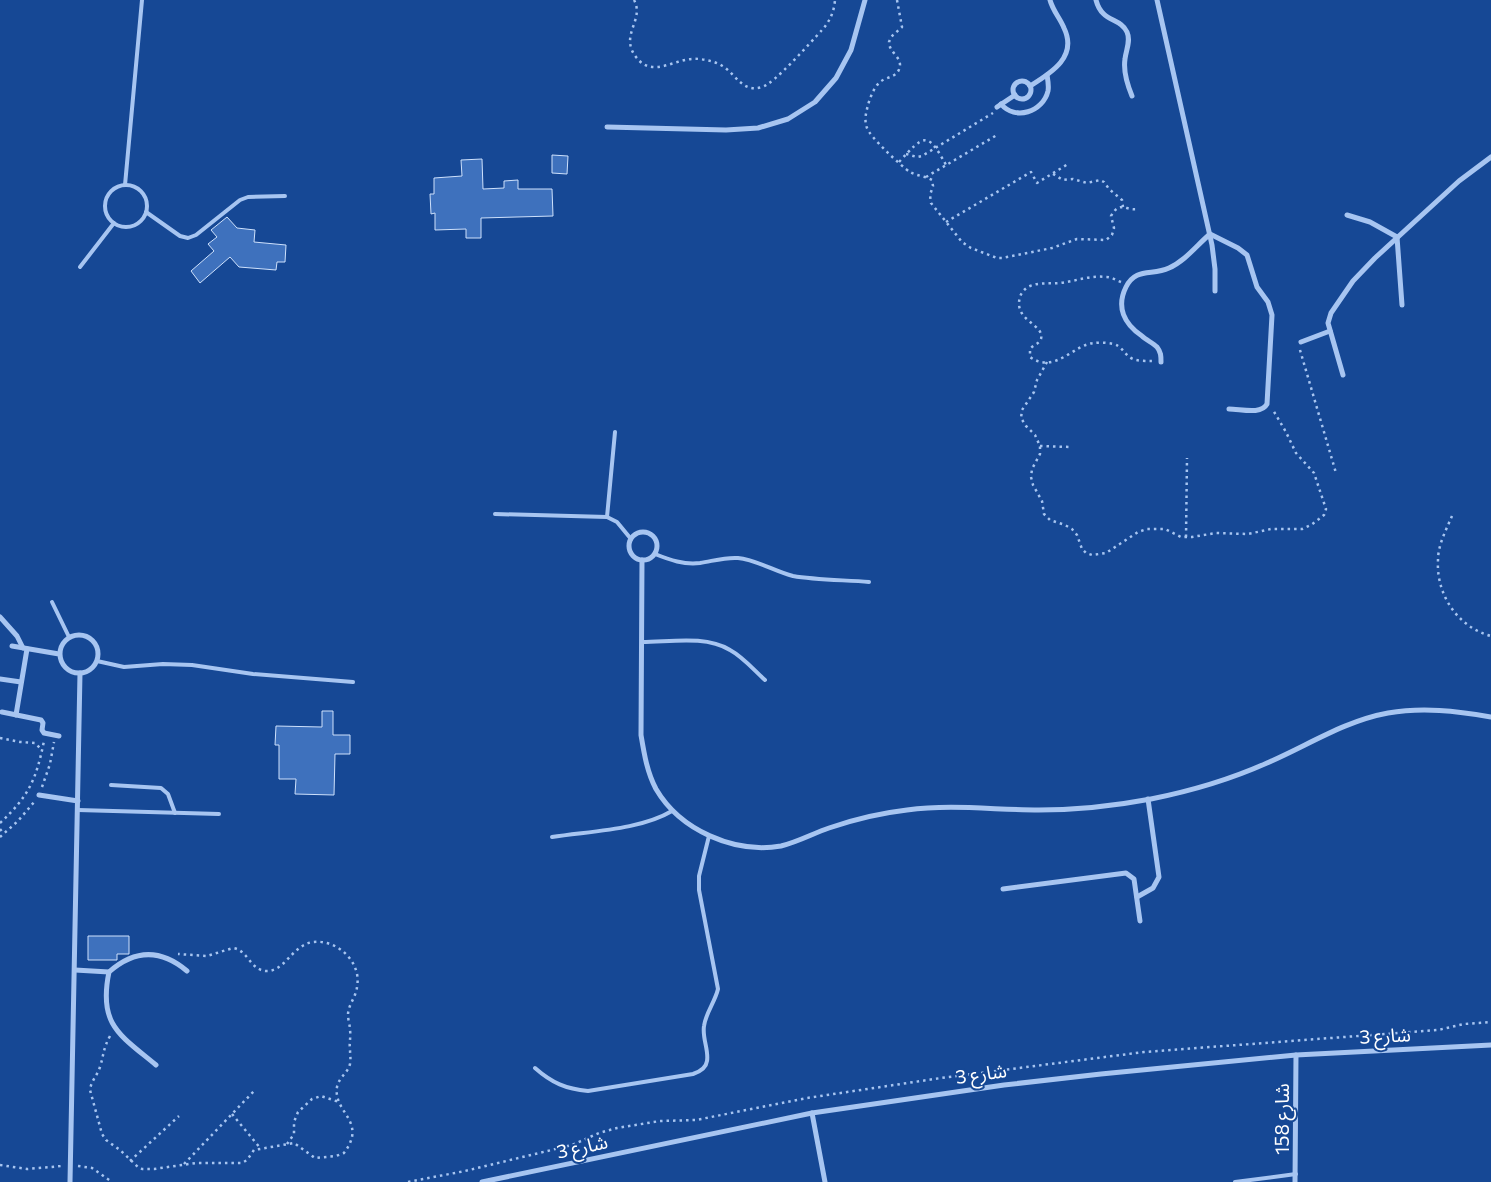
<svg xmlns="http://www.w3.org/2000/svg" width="1491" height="1182" viewBox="0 0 1491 1182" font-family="Commissioner,'Noto Sans Arabic',sans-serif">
  <rect width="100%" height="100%" fill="#164895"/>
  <g fill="#3e71bd" stroke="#cee1fc">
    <polygon points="552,155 568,156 567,174 552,173"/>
    <polygon points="482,159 483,189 504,188 504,181 518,180 518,189 552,189 553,216 481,218 481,238 466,238 466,229 435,230 435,213 431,214 430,194 434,194 434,178 462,176 461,160"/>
    <polygon points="227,217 237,228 255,230 254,242 286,245 285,262 277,262 276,270 239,267 230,257 200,283 191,271 214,251 208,244 217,237 211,230"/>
    <polygon points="322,711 333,711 333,735 350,735 350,754 335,754 334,795 295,794 296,779 279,779 279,745 275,745 276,726 322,727"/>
    <polygon points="88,936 129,936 129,954 117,954 117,960 88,960"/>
  </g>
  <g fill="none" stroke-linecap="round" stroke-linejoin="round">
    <g stroke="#a7c5f1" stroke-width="2.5" stroke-dasharray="2.5 4" stroke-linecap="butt">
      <path d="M634,0C645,20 619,35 636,57C653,80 677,56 699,59C708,60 717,62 724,67C737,76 743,93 762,87C774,84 811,42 822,30C830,21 834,12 835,0"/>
      <path d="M897,0L902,27L891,37L889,42C889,52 900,56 900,65C899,78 887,76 880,82C874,87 870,98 868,105C866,113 864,120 867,128C870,137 901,166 910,172C917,176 925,176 932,180L933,186L930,195L931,203L962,242L971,248L997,258H1002L1052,248L1077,239L1106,240L1112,235L1114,228L1111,216C1120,200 1125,211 1138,209"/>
      <polyline points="906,154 917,157 922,156 993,113"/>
      <path d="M899,162C924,135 927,130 946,165"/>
      <polyline points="1053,174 1063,180 1073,179 1087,183 1100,180 1104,182 1109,189 1122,200 1123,207"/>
      <polyline points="926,177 997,135"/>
      <polyline points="946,222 1031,172 1037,183 1068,164"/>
      <path d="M1121,282C1116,280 1111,277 1106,277C1091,275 1076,281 1060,283C1050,284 1040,282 1030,286C1025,288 1021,293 1020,297C1013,321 1045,324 1041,339C1039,344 1033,345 1030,349V357C1055,375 1075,343 1095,343C1101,342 1114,343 1118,346C1124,350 1126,356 1133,359C1138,361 1146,361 1152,361"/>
      <polyline points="1300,350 1336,473"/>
      <polyline points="1047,362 1037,380 1034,392 1022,410 1021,418 1026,426 1035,435 1040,446 1040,454 1032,469 1031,477 1033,485 1042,501 1044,514 1050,520 1065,525 1072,529 1077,535 1082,549 1086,553 1092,555 1106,553 1138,532 1147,529 1165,529 1181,537 1192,537 1216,533 1248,534 1271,529 1302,529 1311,525 1319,519 1324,515 1326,509 1314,473 1296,453 1286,432 1273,410"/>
      <polyline points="1040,446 1070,447"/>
      <path d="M1452,516C1446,530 1438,545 1438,560C1436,594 1457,627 1491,636"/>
      <polyline points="1186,537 1187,458"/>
      <polyline points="0,738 20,742 35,743 42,750"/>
      <polyline points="42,787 50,764 54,742"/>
      <path d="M0,823C29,796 36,780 44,741"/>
      <polyline points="0,829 4,834"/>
      <polyline points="0,837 18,821 35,801"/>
      <path d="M110,1036C103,1049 104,1054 100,1067C97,1076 91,1081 90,1090L102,1134L106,1140L120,1150L138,1167L142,1169H154L196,1163H242L247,1160L254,1150L294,1143L315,1158L336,1156L344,1153C368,1121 333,1113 337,1087C339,1077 348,1073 350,1064C351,1059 350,1054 350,1049C349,1043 351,1037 350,1030C350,1025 348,1020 348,1015C348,1005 356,997 357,987C362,962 337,939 313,942C292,945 285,972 266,971C250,970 248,950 233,948L207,956L178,954"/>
      <polyline points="232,1114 261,1149"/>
      <polyline points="287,1144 294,1134 294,1122 298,1112 312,1099 321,1096 339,1102"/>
      <polyline points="130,1161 179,1116"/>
      <polyline points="184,1164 254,1091"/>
      <polyline points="0,1165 27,1169 62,1166"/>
      <polyline points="78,1166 92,1168 112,1182"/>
      <polyline points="408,1182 465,1171 572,1145 599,1133 617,1128 660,1121 696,1120 807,1098 941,1078 1144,1052 1438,1030 1464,1024 1491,1022"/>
    </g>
    <g stroke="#a7c5f1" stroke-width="4">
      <polyline points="125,185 142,0"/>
      <circle cx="126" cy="206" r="21"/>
      <polyline points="146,212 180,236 188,238 196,235 240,200 248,197 285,196"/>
      <polyline points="80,267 114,223"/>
      <polyline points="495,514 607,517 617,522 631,539"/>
      <polyline points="607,517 615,432"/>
      <path d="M655,554C670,560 684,565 700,563C713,561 725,557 738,558C757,560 774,571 793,576C815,580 846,580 869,582"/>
      <polyline points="52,602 69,637"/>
      <path d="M642,642C670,642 705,635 730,650C743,657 754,670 765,680"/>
      <polyline points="97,661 124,667 163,664 192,665 253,674 353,682"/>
      <polyline points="111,785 161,788 168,794 175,813"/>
      <polyline points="78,810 219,814"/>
      <path d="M552,837C590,831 640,830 672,811"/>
      <path d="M535,1068C552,1083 566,1089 588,1091L693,1074C699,1072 706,1069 707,1061C709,1050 702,1038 704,1026C706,1012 715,1002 718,989L699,890V876L709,836"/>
      <polyline points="1235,1182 1296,1174"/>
    </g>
    <g stroke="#a7c5f1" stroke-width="5">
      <path d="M1096,0C1102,23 1120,17 1127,32C1131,41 1126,50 1125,59C1123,72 1127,84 1132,96"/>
      <polyline points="1157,0 1212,245 1215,269 1215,291"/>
      <circle cx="1022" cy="90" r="9"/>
      <path d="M1030,86C1051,73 1078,57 1064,28C1060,18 1053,11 1050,0"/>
      <path d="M1001,104C1015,121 1043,112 1048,91C1049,86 1048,81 1047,75"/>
      <polyline points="997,107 1015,95"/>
      <polyline points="607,127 726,130 758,128 788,119 815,102 836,78 851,50 865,0"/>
      <polyline points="1347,215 1370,222 1397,237 1402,305"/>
      <polyline points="1301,342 1330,331"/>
      <path d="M1161,362C1161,356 1161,352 1157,347C1153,343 1146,340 1142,336C1124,324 1116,307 1126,287C1136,267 1152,276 1169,268C1185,261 1197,245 1210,234L1238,248L1247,255L1257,287L1268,302L1272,315L1267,404C1261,415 1241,409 1229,409"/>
      <polyline points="1343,375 1328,323 1331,313 1353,281 1375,258 1459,181 1491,157"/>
      <circle cx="643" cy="546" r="14"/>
      <path d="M642,560L641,735C644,753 647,772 656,789C680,830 734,854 781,846C798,842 814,833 829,828C855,819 881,813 907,810C951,804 995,810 1039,810C1076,810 1114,806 1151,799C1191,791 1229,780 1267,763C1307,746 1344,721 1388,713C1423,707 1456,711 1491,717"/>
      <polyline points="0,617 17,636 23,648"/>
      <circle cx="79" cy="654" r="19"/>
      <polyline points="12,646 59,654"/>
      <polyline points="0,679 21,682"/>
      <polyline points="2,712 41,720 43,723 42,730 44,733 59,736"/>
      <polyline points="16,715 27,649"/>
      <polyline points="39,795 78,801"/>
      <polyline points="1003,889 1126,873 1134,879 1140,921"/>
      <polyline points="1137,897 1153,888 1159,877 1148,799"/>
      <polyline points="75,970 109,972"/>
      <path d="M156,1065C120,1035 98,1025 109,972C135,949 161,949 187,971"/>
      <polyline points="812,1113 825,1182"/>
      <polyline points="70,1182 80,673"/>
      <polyline points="482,1182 812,1113 1004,1085 1101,1074 1296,1055 1491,1045"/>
      <polyline points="1295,1182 1296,1055"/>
    </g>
  </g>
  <g text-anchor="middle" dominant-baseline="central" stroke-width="4" stroke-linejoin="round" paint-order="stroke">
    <g font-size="19" fill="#fff" stroke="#164895">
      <text transform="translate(1385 1035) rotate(-3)">شارع 3</text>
      <text transform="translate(981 1073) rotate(-8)">شارع 3</text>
      <text transform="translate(1281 1119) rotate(-90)">شارع 158</text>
      <text transform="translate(582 1146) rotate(-12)">شارع 3</text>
    </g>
  </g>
</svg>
